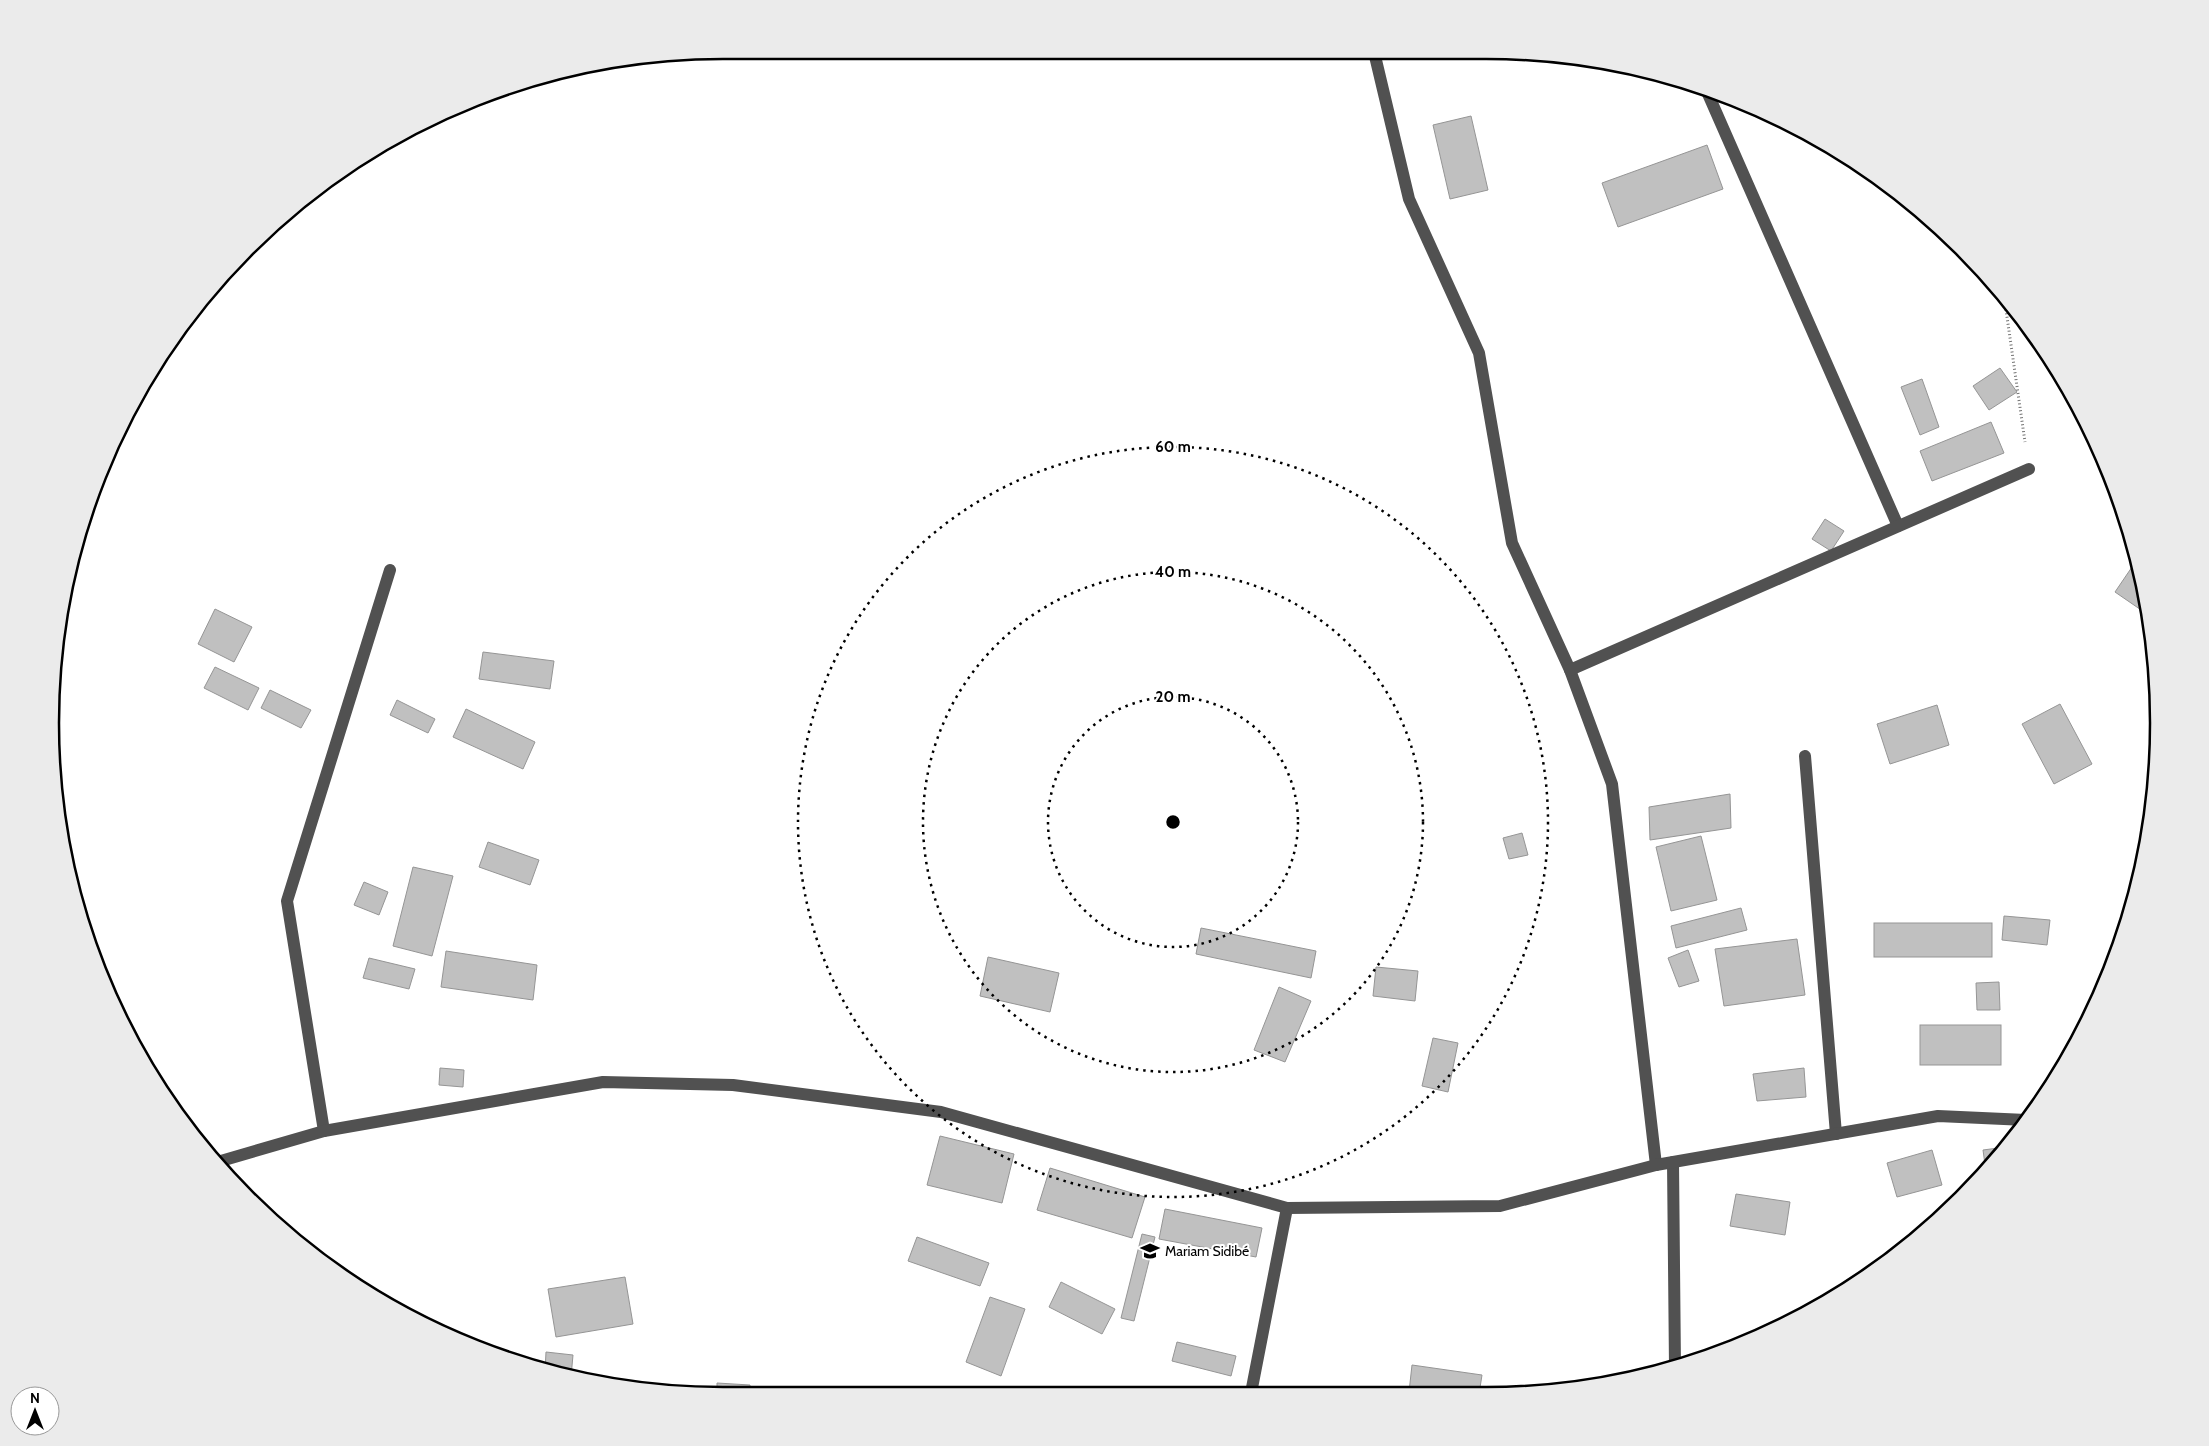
<svg xmlns="http://www.w3.org/2000/svg" width="2209" height="1446" viewBox="0 0 2209 1446" font-family="Cabin,sans-serif">
  <rect width="100%" height="100%" fill="#fff"/>
  <g fill="#c0c0c0" stroke="#959595">
    <polygon points="1471,116 1488,190 1450,199 1433,125"/>
    <polygon points="1707,145 1723,189 1618,227 1602,183"/>
    <polygon points="2000,368 2017,392 1989,410 1973,386"/>
    <polygon points="1922,379 1939,427 1920,435 1901,387"/>
    <polygon points="1991,422 2004,453 1932,481 1920,451"/>
    <polygon points="1825,519 1844,531 1831,551 1812,539"/>
    <polygon points="2132,567 2140,573 2147,614 2115,592"/>
    <polygon points="215,609 252,627 234,662 198,644"/>
    <polygon points="483,652 554,661 550,689 479,679"/>
    <polygon points="215,667 259,688 248,710 204,688"/>
    <polygon points="270,690 311,710 301,728 261,708"/>
    <polygon points="397,700 435,719 428,733 390,715"/>
    <polygon points="2060,704 2092,764 2054,784 2022,724"/>
    <polygon points="1937,705 1949,745 1890,764 1877,724"/>
    <polygon points="466,709 535,742 523,769 453,737"/>
    <polygon points="1730,794 1731,828 1650,840 1649,807"/>
    <polygon points="1522,833 1528,855 1509,859 1503,838"/>
    <polygon points="1701,836 1717,900 1671,911 1656,847"/>
    <polygon points="488,842 539,860 530,885 479,867"/>
    <polygon points="413,867 453,876 432,956 393,946"/>
    <polygon points="364,882 388,892 379,915 354,905"/>
    <polygon points="1741,908 1747,930 1676,948 1671,926"/>
    <polygon points="2004,916 2050,920 2047,945 2002,940"/>
    <rect x="1874" y="923" width="118" height="34"/>
    <polygon points="1201,928 1316,951 1311,978 1196,954"/>
    <polygon points="1797,939 1805,995 1724,1006 1715,949"/>
    <polygon points="1688,950 1699,981 1679,987 1668,958"/>
    <polygon points="446,951 537,965 533,1000 441,987"/>
    <polygon points="988,957 1059,973 1050,1012 980,996"/>
    <polygon points="369,958 415,969 409,989 363,978"/>
    <polygon points="1376,967 1418,971 1415,1001 1373,996"/>
    <polygon points="1999,982 2000,1010 1977,1010 1976,983"/>
    <polygon points="1279,987 1311,1001 1285,1062 1254,1050"/>
    <rect x="1920" y="1025" width="81" height="40"/>
    <polygon points="1433,1038 1458,1043 1448,1092 1422,1086"/>
    <polygon points="440,1068 464,1070 463,1087 439,1085"/>
    <polygon points="1804,1068 1806,1097 1757,1101 1753,1074"/>
    <polygon points="940,1136 1014,1154 1002,1203 927,1185"/>
    <polygon points="2006,1147 1992,1167 1986,1172 1983,1150"/>
    <polygon points="1932,1150 1942,1185 1897,1197 1887,1163"/>
    <polygon points="1050,1168 1145,1197 1132,1238 1037,1210"/>
    <polygon points="1736,1194 1790,1202 1785,1235 1730,1226"/>
    <polygon points="1165,1209 1262,1228 1256,1257 1159,1239"/>
    <polygon points="1142,1234 1155,1237 1134,1321 1121,1318"/>
    <polygon points="917,1237 989,1263 980,1286 908,1261"/>
    <polygon points="625,1277 633,1324 556,1337 548,1289"/>
    <polygon points="1061,1282 1115,1309 1102,1334 1049,1307"/>
    <polygon points="990,1297 1025,1309 1001,1376 966,1362"/>
    <polygon points="1177,1342 1236,1356 1231,1376 1172,1361"/>
    <polygon points="546,1352 573,1355 571,1377 545,1371"/>
    <polygon points="1412,1365 1482,1375 1479,1394 1409,1392"/>
    <polygon points="717,1383 750,1385 750,1391 717,1391"/>
  </g>
  <g fill="none" stroke-linecap="round" stroke-linejoin="round">
    <polyline stroke="#737373" stroke-width="3" stroke-dasharray="1 2.5" stroke-linecap="butt" points="2004,296 2025,442"/>
    <g stroke="#515151" stroke-width="12">
      <polyline points="1375,56 1409,199 1479,353 1512,543 1570,670 1612,784 1656,1165"/>
      <polyline points="1705,87 1898,526"/>
      <polyline points="1570,670 2029,469"/>
      <polyline points="1805,756 1836,1134"/>
      <polyline points="324,1131 287,901 390,570"/>
      <polyline points="1673,1162 1675,1367"/>
      <polyline points="214,1163 324,1131 603,1082 733,1085 941,1112 1287,1208 1500,1206 1656,1165 1938,1116 2026,1120"/>
      <polyline points="1251,1393 1287,1208"/>
    </g>
  </g>
  <g fill="none" stroke="#000" stroke-width="2.5" stroke-dasharray="2.5 5">
    <circle cx="1173" cy="822" r="125"/>
    <circle cx="1173" cy="822" r="250"/>
    <circle cx="1173" cy="822" r="375"/>
  </g>
  <defs>
    <g id="school-bare" transform="scale(1.5)"><path d="M0-5L7-2L0 1L-7-2ZM-4 1L0 2.5L4 1V4Q0 6-4 4Z" fill="#000" stroke="#fff" stroke-width="2.5" paint-order="stroke"/></g>
  </defs>
  <g fill-rule="evenodd">
    <use href="#school-bare" x="1150" y="1251"/>
  </g>
  <g text-anchor="middle" dominant-baseline="central" stroke-width="4" stroke-linejoin="round" paint-order="stroke">
    <g font-size="14" fill="#000" stroke="#fff" text-anchor="start">
      <text x="1165" y="1251">Mariam Sidibé</text>
    </g>
  </g>
  <path d="M0 0H2209V1446H0ZM723 59H1486A664 664 0 0 1 2150 723V723A664 664 0 0 1 1486 1387H723A664 664 0 0 1 59 723V723A664 664 0 0 1 723 59Z" fill="#ebebeb" fill-rule="evenodd"/>
  <path fill="none" stroke="#000" stroke-width="2.5" d="M723 59H1486A664 664 0 0 1 2150 723V723A664 664 0 0 1 1486 1387H723A664 664 0 0 1 59 723V723A664 664 0 0 1 723 59Z"/>
  <circle cx="1173" cy="822" r="8" fill="#000" stroke="#fff" stroke-width="2.5"/>
  <g font-size="15" text-anchor="middle" font-weight="bold" fill="#000" stroke="#fff" stroke-width="4" stroke-linejoin="round" paint-order="stroke">
    <text x="1173" y="452">60 m</text>
    <text x="1173" y="577">40 m</text>
    <text x="1173" y="702">20 m</text>
  </g>
  <g transform="translate(35 1411)"><circle r="24" fill="#ffffff" stroke="#999999"/>
  <path d="M0-4L9 19L0 12L-9 19Z" fill="#000000"/>
  <text y="-8" font-size="14" font-weight="bold" text-anchor="middle" fill="#000000">N</text>
  </g>
</svg>
